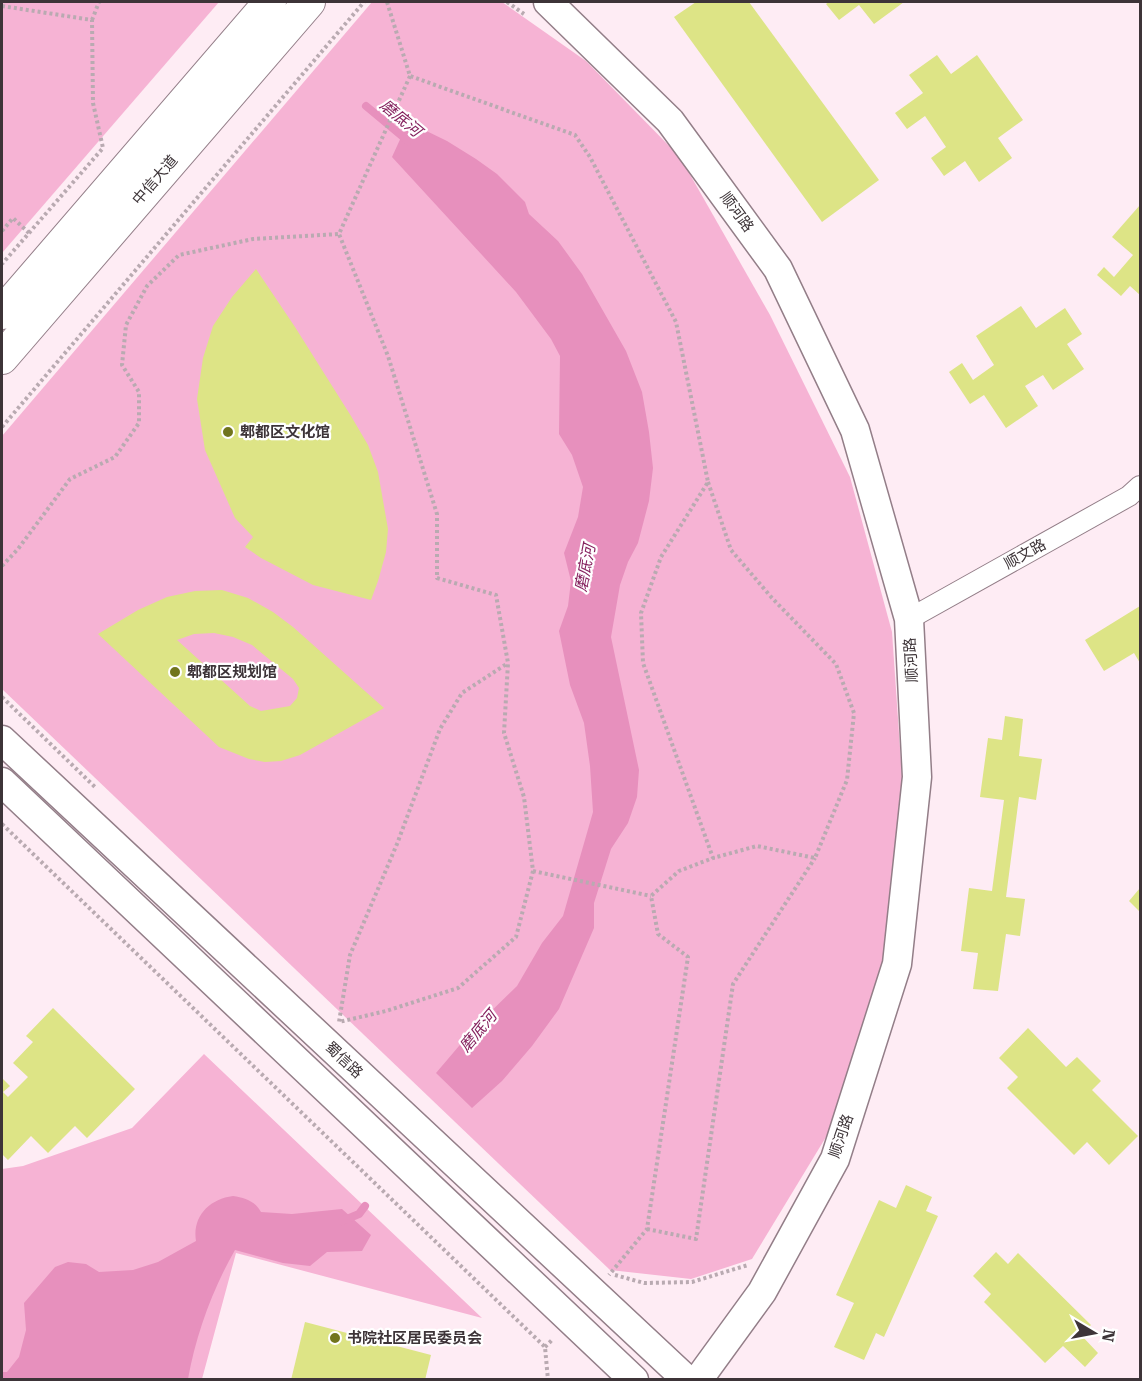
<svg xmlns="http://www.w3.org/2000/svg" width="1142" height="1381" viewBox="0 0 1142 1381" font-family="'Roboto Serif','Noto Sans SC',serif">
  <rect width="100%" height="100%" fill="#feecf4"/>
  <g fill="#f6b3d4">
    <polygon points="2,2 219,2 2,253"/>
    <polygon points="372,2 502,2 586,61 680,157 770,315 850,477 892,632 902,777 882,966 829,1132 752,1259 691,1279 610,1270 2,689 2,436"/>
    <polygon points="204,1054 482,1318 236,1253 202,1379 2,1379 2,1169 23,1166 132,1128"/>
  </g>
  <g fill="#e790bd">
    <polygon points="408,122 447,141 476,159 497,174 525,202 529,214 558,241 582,274 626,351 642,392 649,432 653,468 649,501 638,543 628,562 620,585 611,637 639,770 637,797 628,823 611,849 594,903 594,928 559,1009 532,1046 502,1081 472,1108 436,1073 476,1026 517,986 542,943 563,916 593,812 590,766 584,723 570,685 559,631 568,606 571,581 564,553 578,517 583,487 572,455 559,434 560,356 551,339 516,292 392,157"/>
    <path d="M233,1196C245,1198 255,1201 261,1212L292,1214L342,1209L371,1235L362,1251L327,1252L310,1266L283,1263L235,1250C212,1290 196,1335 188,1379H2V1372H7L19,1357L26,1330L24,1303L55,1267L68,1262L86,1264L99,1272L133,1270L158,1262L196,1241C192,1217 209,1199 233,1196Z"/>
  </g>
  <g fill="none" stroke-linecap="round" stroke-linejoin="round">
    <g stroke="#e790bd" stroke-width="8">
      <polyline points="366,106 408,141"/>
      <polyline points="342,1221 359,1214 365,1206"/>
    </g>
  </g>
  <g fill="#dde486" fill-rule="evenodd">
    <polygon points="696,2 749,2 879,180 822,222 674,17"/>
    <polygon points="829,2 904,2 874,24 859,5 839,20 826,4"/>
    <polygon points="937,55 951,74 977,55 1023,120 998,138 1012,158 979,182 965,161 944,176 931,158 946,147 925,116 907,129 895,113 923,93 909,75"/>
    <polygon points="1140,205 1140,295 1130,286 1121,296 1097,275 1104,267 1114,277 1133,255 1112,237"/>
    <polygon points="256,269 295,327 351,416 368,445 378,472 388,529 386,552 378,581 371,600 313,585 261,558 245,547 253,537 235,518 205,450 197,399 203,358 213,326 232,297"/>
    <polygon points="1021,306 1036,328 1065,308 1082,334 1067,344 1084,369 1053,390 1043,375 1025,386 1038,406 1006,428 984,395 970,404 949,372 962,363 973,380 994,365 976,336"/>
    <path d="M222,590L248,598L273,612L293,627L384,708L300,755L281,761L265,762L249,759L219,747L98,634L138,610L167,597L195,591ZM214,633L233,637L252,645L293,679L299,688L297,698L290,706L261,711L250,706L177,640L194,634Z"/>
    <polygon points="1140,606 1140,663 1134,653 1104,671 1085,640"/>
    <polygon points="1005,716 1023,719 1019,756 1042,759 1036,800 1019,797 1006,897 1025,899 1020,936 1006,934 998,991 973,989 978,953 961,951 969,888 992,891 1004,800 980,797 988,738 1002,740"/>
    <polygon points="1140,888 1140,912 1129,901"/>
    <polygon points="53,1008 135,1089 87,1138 75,1126 48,1153 31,1136 8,1160 2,1154 2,1078 10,1086 3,1092 8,1097 28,1077 13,1063 33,1042 26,1036"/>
    <polygon points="1028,1028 1066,1067 1077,1057 1101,1081 1092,1090 1138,1136 1109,1165 1087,1142 1074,1155 1007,1088 1018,1077 999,1058"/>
    <polygon points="906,1185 932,1197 926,1211 938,1216 884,1337 876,1333 864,1360 834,1347 854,1303 836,1295 879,1200 896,1208"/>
    <polygon points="996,1252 1008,1264 1018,1253 1091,1325 1081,1335 1098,1353 1085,1367 1063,1346 1045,1363 984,1302 991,1294 973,1276"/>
    <polygon points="305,1322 431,1355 425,1380 291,1380"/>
  </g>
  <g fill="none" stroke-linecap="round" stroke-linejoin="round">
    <g stroke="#937e88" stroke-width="22">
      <polyline id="street" points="909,619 1129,496 1140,486"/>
    </g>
    <g stroke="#937e88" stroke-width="31">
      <g id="secondary">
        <polyline points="548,2 670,121 778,269 855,430 909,619 917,777 897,964 835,1159 762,1292 698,1380"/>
        <polyline points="2,740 687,1380"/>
        <polyline points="2,782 634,1380"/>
      </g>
    </g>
    <g stroke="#937e88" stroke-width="34">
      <g id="primary">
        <polyline points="2,313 270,2"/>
        <polyline points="2,358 309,2"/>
      </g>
    </g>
    <g stroke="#b9aab1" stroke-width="4" stroke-dasharray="3 3" stroke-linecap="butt">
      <polyline points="387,2 410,76 575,135 590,157 676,322 708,482 661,557 641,613 643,663 713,858 679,871 651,896 658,934 688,957 647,1229 609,1275"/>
      <polyline points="507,2 524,14"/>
      <polyline points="2,6 92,20 93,103 103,148 2,264"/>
      <polyline points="92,20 99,2"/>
      <polyline points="410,76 339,234 388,356 437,514 437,578 496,595 508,663 504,733 524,797 533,871 516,937 458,988 386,1011 339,1022 350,955 397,844 440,729 462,693 508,663"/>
      <polyline points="2,231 13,218 29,233"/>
      <polyline points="2,427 364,2"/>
      <polyline points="708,482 731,550 772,598 836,664 854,713 847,780 815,858 757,846 713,858"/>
      <polyline points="2,566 18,549 70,479 115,457 139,423 139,392 122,365 126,325 147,286 179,255 253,239 339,234"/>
      <polyline points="2,697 96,788"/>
      <polyline points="2,824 545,1347 548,1380"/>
      <polyline points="533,871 651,896"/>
      <polyline points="647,1229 696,1239 733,984 815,858"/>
      <polyline points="615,1275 644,1283 692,1282 748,1265"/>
      <polyline points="545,1347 553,1339"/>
    </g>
    <use href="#street" stroke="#fff" stroke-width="20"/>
    <use href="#secondary" stroke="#fff" stroke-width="28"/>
    <use href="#primary" stroke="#fff" stroke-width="32"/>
  </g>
  <g fill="#71751d" stroke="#fff" stroke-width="2">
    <circle cx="228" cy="432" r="6"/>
    <circle cx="175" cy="672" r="6"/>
    <circle cx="335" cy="1338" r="6"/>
  </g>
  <g text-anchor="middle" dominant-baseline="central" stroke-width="4.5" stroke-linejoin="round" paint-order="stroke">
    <g font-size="15" fill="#3d3438" stroke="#fff">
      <text transform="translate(155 180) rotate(-49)">中信大道</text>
      <text transform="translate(737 212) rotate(54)">顺河路</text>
      <text transform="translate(1025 554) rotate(-29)">顺文路</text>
      <text transform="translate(911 660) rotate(-93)">顺河路</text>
      <text transform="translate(344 1060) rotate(43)">蜀信路</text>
      <text transform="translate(841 1136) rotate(-71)">顺河路</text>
    </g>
    <g font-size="15" font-weight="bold" fill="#3d3438" stroke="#fff" text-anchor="start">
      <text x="240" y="432">郫都区文化馆</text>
      <text x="187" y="672">郫都区规划馆</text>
      <text x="347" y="1338">书院社区居民委员会</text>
    </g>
    <g font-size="16" font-style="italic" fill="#85215e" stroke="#fff">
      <text transform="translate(401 118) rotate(40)">磨底河</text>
      <text transform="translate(585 568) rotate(-79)">磨底河</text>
      <text transform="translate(478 1031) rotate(-50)">磨底河</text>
    </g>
  </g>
  <rect width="1142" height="1381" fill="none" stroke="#3d3438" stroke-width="6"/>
  <g transform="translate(1094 1333) rotate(100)" stroke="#ffffff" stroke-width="4.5" paint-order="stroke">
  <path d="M0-4.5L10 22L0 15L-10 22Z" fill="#3d3438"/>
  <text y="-9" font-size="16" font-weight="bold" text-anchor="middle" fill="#3d3438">N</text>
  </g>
</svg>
